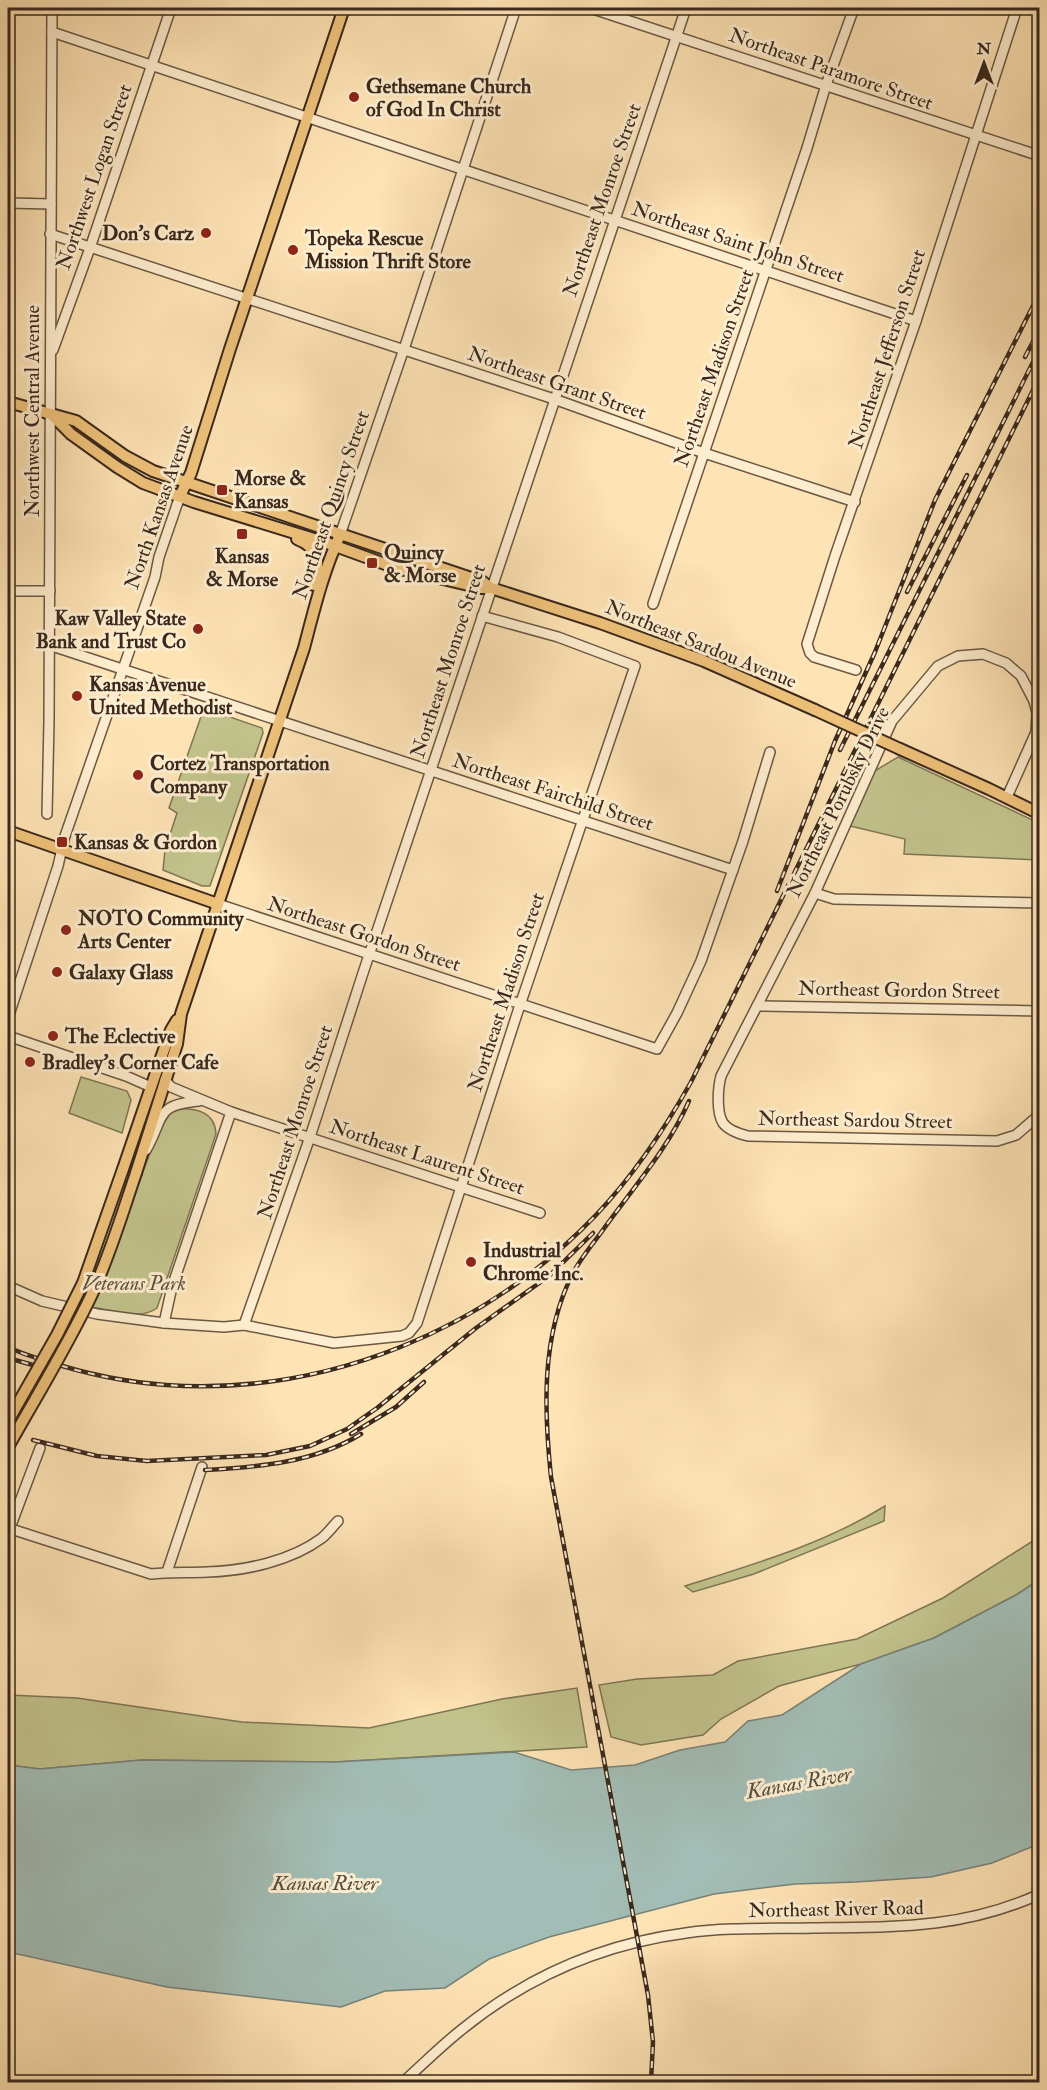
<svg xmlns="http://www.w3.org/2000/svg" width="1047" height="2090" viewBox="0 0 1047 2090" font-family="'IM FELL Double Pica',serif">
  <rect width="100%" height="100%" fill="#fee3b4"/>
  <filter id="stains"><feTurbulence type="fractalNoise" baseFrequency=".00333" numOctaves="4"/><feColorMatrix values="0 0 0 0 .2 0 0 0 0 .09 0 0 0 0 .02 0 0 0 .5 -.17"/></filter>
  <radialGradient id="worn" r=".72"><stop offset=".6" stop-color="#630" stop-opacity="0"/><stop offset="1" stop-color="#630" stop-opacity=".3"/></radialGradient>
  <g fill="#c2c38c" stroke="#7e7655" stroke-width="1.5">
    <polygon points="204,708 262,728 263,733 210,886 202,886 163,870 165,850 177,813 169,808"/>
    <polygon points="898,757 1039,823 1039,860 904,854 905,839 850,826 873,772"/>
    <polygon points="81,1077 127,1091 131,1100 122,1133 69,1113"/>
    <path d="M177,1109C197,1108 215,1112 216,1134L157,1308C140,1321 111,1310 91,1307C106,1271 120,1235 133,1199C144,1170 153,1141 168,1113Z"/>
    <path d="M885,1506L884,1521L754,1574L693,1592L685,1586C754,1564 824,1544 885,1506Z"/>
    <polygon points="1039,1537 1039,1580 1016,1595 934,1638 861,1664 779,1686 721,1719 703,1735 641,1745 611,1737 599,1685 637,1679 713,1675 738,1661 857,1639 943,1598"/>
    <polygon points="577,1688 587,1747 335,1762 142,1760 40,1769 8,1765 8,1695 77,1698 242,1722 369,1728 502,1699"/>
  </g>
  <polygon fill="#a2bdb5" stroke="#788279" stroke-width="1.5" points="1039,1580 1039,1844 992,1863 931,1877 856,1882 795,1884 714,1894 549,1937 489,1959 445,1988 385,1991 341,2007 167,1987 8,1952 8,1765 40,1769 142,1760 335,1762 514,1752 571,1770 635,1765 680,1750 725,1742 748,1721 782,1715 861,1664 934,1638 1016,1595"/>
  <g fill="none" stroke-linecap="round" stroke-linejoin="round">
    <g stroke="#6a5844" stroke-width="12">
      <g id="minor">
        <polyline points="8,8 52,8"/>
        <polyline points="590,8 1040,156"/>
        <polyline points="52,32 916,321"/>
        <polyline points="8,203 51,204"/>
        <polyline points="50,234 554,399 704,453 855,502"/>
        <polyline points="53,350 90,248 171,8"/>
        <polyline points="340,535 406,343 516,8"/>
        <polyline points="8,591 50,591"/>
        <polyline points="653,604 807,148 826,85 854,8"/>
        <polyline points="49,645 733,870"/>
        <polyline points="856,670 814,657 810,653 807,644 835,556 916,321 1017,8"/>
        <path d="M1007,797L1036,732L1037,713L1034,701L1021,676L1006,663L983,654L958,656L938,666L892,721L815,893L721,1076C718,1087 716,1112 723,1123C728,1130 740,1134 748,1136L997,1141L1016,1135L1038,1116"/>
        <polyline points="47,814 49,721 52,8"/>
        <polyline points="815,893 834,899 1040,903"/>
        <polyline points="218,904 657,1049 677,1013 701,961 743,841 770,752"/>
        <polyline points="757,1006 1040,1011"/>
        <polyline points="8,1018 58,866 64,839 155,577 159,557 180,496"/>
        <polyline points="8,1036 126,1076 151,1087"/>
        <polyline points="165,1080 171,1087 231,1112 540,1213"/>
        <path d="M146,1150C165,1117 154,1105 199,1101"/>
        <polyline points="8,1286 42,1301 97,1314 164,1323 224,1327 244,1325 334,1343 402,1336 409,1333 417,1323 517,1014 635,666 558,637 482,616"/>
        <polyline points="164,1323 172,1287 231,1112"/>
        <polyline points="244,1325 310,1137 363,973 686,8"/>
        <path d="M8,1528L151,1574C170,1572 188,1573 207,1572C245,1571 291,1561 322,1538C328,1533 333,1526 338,1521"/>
        <polyline points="10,1528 40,1448"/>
        <polyline points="167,1572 202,1467"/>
        <path d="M403,2082C422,2065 440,2047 460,2031C526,1977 602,1944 686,1933C728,1927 771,1929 813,1928C895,1927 963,1929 1040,1894"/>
      </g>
    </g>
    <g stroke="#39291e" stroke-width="14">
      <g id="major">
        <polyline points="8,402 76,421 125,456 153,471 483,582 491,588 600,623 704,661 815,710"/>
        <polyline points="51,414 71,434 117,467 143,483 194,502 327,543 396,568 481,588 488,588"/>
        <polyline points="180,496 191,473 230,349 344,8"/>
        <path d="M297,539C320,548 320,563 314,585"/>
        <polyline points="900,749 989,789 1040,814"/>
        <polyline points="8,831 218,904"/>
        <polyline points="123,1169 161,1058 171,1030 177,1020"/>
        <path d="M136,1173L177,1044L181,1014L304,648C314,610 323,572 340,535"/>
      </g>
    </g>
    <use href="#minor" stroke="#feedce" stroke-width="9"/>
    <use href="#major" stroke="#efc27a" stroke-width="10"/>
    <g stroke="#39291e" stroke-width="4.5">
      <g id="rail">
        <polyline points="1025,357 1040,328"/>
        <polyline points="907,592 967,475"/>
        <polyline points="840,750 1040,348"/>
        <polyline points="777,891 835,741 875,652 935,500 1040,292"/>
        <path d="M8,1347C20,1353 33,1357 46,1361C86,1374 124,1382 166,1385C326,1396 486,1330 596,1215C634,1175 664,1130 691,1082L1040,376"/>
        <polyline points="8,1358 47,1369"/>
        <polyline points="351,1434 396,1407 424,1382"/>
        <polyline points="33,1440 97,1456 147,1461 266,1455 310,1446 347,1429 377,1408 476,1328 549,1276 593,1233"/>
        <path d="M205,1470C258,1467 314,1463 361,1434"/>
        <path d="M651,2082L653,2042L648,1995L551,1477C544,1410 541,1337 572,1275C579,1261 590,1247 600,1234C631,1190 667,1151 689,1101"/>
      </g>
    </g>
    <use href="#rail" stroke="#feedce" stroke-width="2" stroke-dasharray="7" stroke-linecap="butt"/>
    <g stroke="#39291e" stroke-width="14" stroke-linecap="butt">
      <g id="major-bridge">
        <polyline points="815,710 900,749"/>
        <polyline points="8,1421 57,1335 83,1283 123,1169"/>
        <path d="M8,1447C36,1397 67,1347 92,1294C110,1255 122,1214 136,1173"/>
      </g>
    </g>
    <use href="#major-bridge" stroke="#efc27a" stroke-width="10"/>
  </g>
  <g fill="#8f2418" stroke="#feedce" stroke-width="2">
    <circle cx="354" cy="97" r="6"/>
    <circle cx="206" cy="233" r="6"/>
    <circle cx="293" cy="250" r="6"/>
    <rect x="216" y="484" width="12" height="12" rx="3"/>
    <rect x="236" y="528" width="12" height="12" rx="3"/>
    <rect x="366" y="557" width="12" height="12" rx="3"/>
    <circle cx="198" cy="629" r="6"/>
    <circle cx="77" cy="696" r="6"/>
    <circle cx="138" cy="775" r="6"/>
    <rect x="56" y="836" width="12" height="12" rx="3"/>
    <circle cx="66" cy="930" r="6"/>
    <circle cx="57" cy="972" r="6"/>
    <circle cx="53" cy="1036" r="6"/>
    <circle cx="30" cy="1062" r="6"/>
    <circle cx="471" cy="1262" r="6"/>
  </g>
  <g text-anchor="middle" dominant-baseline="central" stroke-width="6" stroke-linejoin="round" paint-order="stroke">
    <g font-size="20" fill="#39291e" stroke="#feedce">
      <text transform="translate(831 69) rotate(19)">Northeast Paramore Street</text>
      <text transform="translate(94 177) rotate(-71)">Northwest Logan Street</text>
      <text transform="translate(602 200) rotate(-71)">Northeast Monroe Street</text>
      <text transform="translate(738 242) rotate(18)">Northeast Saint John Street</text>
      <text transform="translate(887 349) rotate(-72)">Northeast Jefferson Street</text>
      <text transform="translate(714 368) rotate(-71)">Northeast Madison Street</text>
      <text transform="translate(557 383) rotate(19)">Northeast Grant Street</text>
      <text transform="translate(32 411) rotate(-90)">Northwest Central Avenue</text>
      <text transform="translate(331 505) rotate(-71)">Northeast Quincy Street</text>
      <text transform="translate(159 507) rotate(-71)">North Kansas Avenue</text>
      <text transform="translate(701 644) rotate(22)">Northeast Sardou Avenue</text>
      <text transform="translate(448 661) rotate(-72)">Northeast Monroe Street</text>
      <text transform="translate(553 792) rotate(18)">Northeast Fairchild Street</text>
      <text transform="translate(838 802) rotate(-64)">Northeast Porubsky Drive</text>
      <text transform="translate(364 934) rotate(18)">Northeast Gordon Street</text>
      <text transform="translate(899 990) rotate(1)">Northeast Gordon Street</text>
      <text transform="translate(506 992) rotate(-72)">Northeast Madison Street</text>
      <text transform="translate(855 1120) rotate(1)">Northeast Sardou Street</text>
      <text transform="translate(295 1122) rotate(-72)">Northeast Monroe Street</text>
      <text transform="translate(427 1157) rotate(18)">Northeast Laurent Street</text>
      <text transform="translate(836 1909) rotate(-1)">Northeast River Road</text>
    </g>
    <g font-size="20" font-weight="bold" fill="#39291e" stroke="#feedce" text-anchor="start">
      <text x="366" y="86">Gethsemane Church<tspan x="366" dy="23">of God In Christ</tspan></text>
      <text x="194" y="233" text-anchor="end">Don's Carz</text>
      <text x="305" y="238">Topeka Rescue<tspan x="305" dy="23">Mission Thrift Store</tspan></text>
      <text x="234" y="478">Morse &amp;<tspan x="234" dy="23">Kansas</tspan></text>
      <text x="384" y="552">Quincy<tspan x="384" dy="23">&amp; Morse</tspan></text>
      <text x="242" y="556" text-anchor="middle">Kansas<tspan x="242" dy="23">&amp; Morse</tspan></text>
      <text x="186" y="618" text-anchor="end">Kaw Valley State<tspan x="186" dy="23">Bank and Trust Co</tspan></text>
      <text x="89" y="684">Kansas Avenue<tspan x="89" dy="23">United Methodist</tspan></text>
      <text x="150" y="763">Cortez Transportation<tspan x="150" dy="23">Company</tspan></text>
      <text x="74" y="842">Kansas &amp; Gordon</text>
      <text x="78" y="918">NOTO Community<tspan x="78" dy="23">Arts Center</tspan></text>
      <text x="69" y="972">Galaxy Glass</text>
      <text x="65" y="1036">The Eclective</text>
      <text x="42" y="1062">Bradley's Corner Cafe</text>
      <text x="483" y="1250">Industrial<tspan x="483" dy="23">Chrome Inc.</tspan></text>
    </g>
    <g font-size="20" font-style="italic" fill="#5b503a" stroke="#feedce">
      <text x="134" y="1283">Veterans Park</text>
    </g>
    <g font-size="21" font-style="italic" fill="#534e44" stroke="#feedce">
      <text transform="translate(799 1783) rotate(-10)">Kansas River</text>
      <text x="325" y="1883">Kansas River</text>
    </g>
  </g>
  <rect width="1047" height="2090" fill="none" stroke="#fee3b4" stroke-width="30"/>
  <rect x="9" y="9" width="1029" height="2072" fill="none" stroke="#39291e" stroke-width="3"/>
  <rect x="15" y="15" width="1017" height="2060" fill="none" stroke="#39291e" stroke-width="1.5"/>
  <g transform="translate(984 63)" stroke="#feedce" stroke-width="4.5" paint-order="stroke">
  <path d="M0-4.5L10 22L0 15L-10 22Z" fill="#39291e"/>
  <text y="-9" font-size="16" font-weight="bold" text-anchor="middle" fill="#39291e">N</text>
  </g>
  <rect width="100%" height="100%" filter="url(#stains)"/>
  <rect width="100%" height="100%" fill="url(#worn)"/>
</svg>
